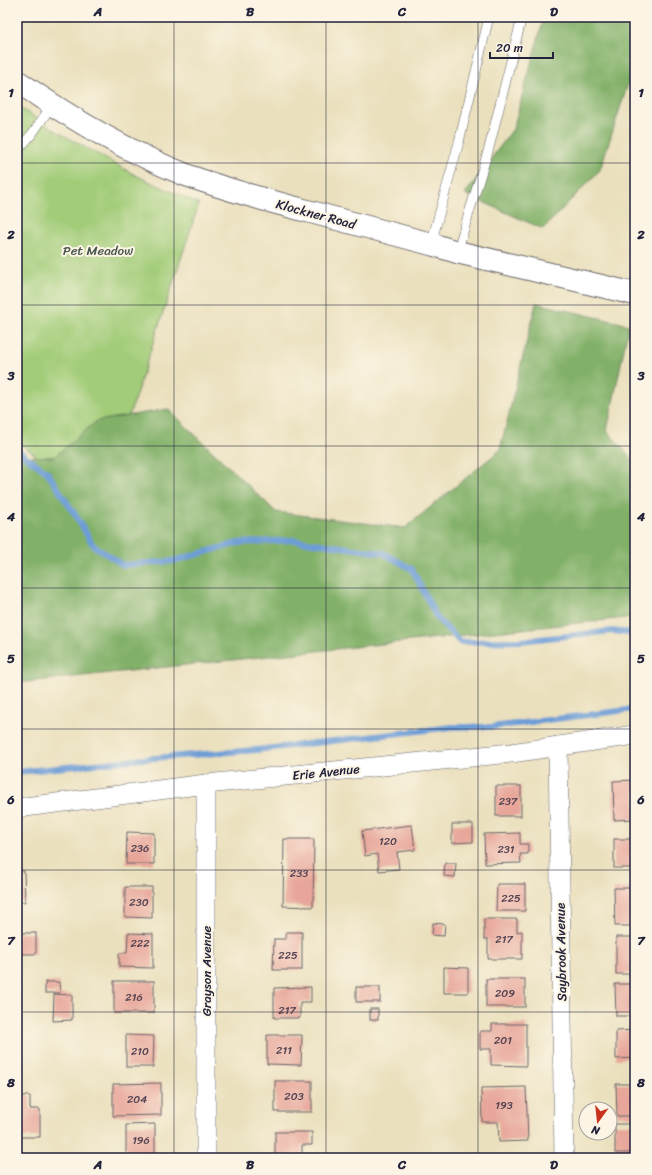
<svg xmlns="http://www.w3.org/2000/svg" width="652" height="1175" viewBox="0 0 652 1175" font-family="Sriracha,sans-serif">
  <rect width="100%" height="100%" fill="#fcf5e5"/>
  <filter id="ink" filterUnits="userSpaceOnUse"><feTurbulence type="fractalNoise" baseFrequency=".025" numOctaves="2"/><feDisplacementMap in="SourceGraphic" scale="8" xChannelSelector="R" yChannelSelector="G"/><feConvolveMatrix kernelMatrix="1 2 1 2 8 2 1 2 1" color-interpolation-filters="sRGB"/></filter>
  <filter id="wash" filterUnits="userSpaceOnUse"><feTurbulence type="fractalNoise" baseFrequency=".012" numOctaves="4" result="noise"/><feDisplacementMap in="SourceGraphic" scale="16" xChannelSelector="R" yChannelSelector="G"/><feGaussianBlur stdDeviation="0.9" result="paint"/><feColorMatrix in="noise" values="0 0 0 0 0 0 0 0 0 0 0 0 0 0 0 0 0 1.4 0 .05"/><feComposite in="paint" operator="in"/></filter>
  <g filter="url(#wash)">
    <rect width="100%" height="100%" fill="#eae0bd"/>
    <polygon fill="#a2cc78" stroke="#62775a" points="17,106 58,132 135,175 199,204 129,416 97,421 54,457 38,457 17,441"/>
    <g fill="#81b068" stroke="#526952">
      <polygon points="544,17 635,17 635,62 600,170 543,229 465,194 513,129"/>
      <polygon points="536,303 629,325 607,431 635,462 635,617 17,683 17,456 54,457 97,421 168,409 276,512 405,528 500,450"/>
    </g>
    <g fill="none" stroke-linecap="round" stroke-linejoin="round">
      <g stroke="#6d9dd6" stroke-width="6">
        <polyline points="17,450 47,472 76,516 93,545 123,565 173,561 238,543 293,540 383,553 412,569 437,618 460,642 520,641 612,631 635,633"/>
        <polyline points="17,772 154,758 256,750 452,727 492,727 635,709"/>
      </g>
    </g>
    <g id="blocks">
      <g fill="#e7a699">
        <polygon points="635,780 635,819 614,820 613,781"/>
        <rect x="496" y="786" width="25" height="30"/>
        <polygon points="452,824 473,824 473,842 452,843"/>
        <polygon points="412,825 415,850 397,852 399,869 379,871 377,854 365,856 362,831"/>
        <polygon points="127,832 154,833 154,864 126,864"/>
        <polygon points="520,833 520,844 528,844 528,854 520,854 521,863 485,864 484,834"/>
        <polygon points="284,839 314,839 313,907 283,906"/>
        <rect x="614" y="839" width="21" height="29"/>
        <polygon points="445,863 456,863 455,877 444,876"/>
        <polygon points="17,871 24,871 25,902 17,902"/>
        <polygon points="497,884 525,884 525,911 496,911"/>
        <polygon points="125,887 152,887 152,918 125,917"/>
        <polygon points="614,888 635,888 635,926 615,926"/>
        <polygon points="484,919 517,919 517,932 522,931 522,959 488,959 488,939 484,939"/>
        <polygon points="433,923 445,924 444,936 432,935"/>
        <polygon points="286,932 302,932 302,970 273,970 274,939 286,939"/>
        <rect x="17" y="933" width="19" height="21"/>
        <polygon points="128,933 153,934 153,968 119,967 119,953 127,953"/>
        <rect x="616" y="937" width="19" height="37"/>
        <polygon points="444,967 468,968 468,993 444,993"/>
        <rect x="486" y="979" width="39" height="28"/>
        <rect x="114" y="981" width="40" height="32"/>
        <polygon points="45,982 59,982 60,993 45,993"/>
        <polygon points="615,984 635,984 635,1016 616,1016"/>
        <polygon points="311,987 311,1002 300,1002 300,1018 274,1018 274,988"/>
        <rect x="356" y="987" width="24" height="15"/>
        <polygon points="54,994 72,995 72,1020 53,1021"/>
        <rect x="370" y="1009" width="8" height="11"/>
        <polygon points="492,1024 526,1024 526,1066 491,1065 491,1049 480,1049 480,1031 492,1031"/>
        <polygon points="635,1030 635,1058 616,1059 616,1031"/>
        <polygon points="126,1035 154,1036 153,1067 126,1067"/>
        <polygon points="267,1035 302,1035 301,1065 267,1064"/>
        <rect x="275" y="1081" width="37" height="31"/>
        <polygon points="161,1083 161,1115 113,1116 113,1084"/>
        <polygon points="616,1084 635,1084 635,1116 617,1116"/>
        <polygon points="526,1087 528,1141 499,1142 498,1122 482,1122 481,1088"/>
        <polygon points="17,1096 30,1096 30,1109 40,1109 40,1137 17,1137"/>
        <polygon points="155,1124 155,1156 126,1157 126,1125"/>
        <rect x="615" y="1124" width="20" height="29"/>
        <polygon points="275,1132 312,1132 312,1145 302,1145 302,1158 275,1158"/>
      </g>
    </g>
  </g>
  <g filter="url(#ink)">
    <use href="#blocks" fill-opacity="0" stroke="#686468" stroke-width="1"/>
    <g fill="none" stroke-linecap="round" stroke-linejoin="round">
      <g stroke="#686468" stroke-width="10">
        <g id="lane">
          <polyline points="17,151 32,134 52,105"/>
          <polyline points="431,244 459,142 489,17"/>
          <polyline points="457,252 489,148 522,17"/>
        </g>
      </g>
      <g stroke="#686468" stroke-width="20">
        <g id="street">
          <polyline points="558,746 564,1158"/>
          <polyline points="206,784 206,1158"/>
          <polyline points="17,808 206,784 511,753 635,735"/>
        </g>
      </g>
      <g stroke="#686468" stroke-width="24">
        <path id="secondary" d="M17,81C70,118 126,151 186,175C227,190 269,201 311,212C351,223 391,233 431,244L457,252L635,294"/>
      </g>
      <use href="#lane" stroke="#fff" stroke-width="9"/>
      <use href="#street" stroke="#fff" stroke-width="19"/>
      <use href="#secondary" stroke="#fff" stroke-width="22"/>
    </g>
  </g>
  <path fill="none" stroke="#22223b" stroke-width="1" stroke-opacity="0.55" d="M174,17V1158M326,17V1158M478,17V1158M17,163H635M17,305H635M17,446H635M17,588H635M17,729H635M17,870H635M17,1012H635"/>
  <g text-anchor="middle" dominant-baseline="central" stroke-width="4" stroke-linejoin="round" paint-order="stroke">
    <g font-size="11" fill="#534352">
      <text x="508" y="801">237</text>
      <text x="388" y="841">120</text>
      <text x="140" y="848">236</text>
      <text x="506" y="849">231</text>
      <text x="299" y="873">233</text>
      <text x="511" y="898">225</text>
      <text x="139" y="902">230</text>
      <text x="504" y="939">217</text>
      <text x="140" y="943">222</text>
      <text x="288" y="955">225</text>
      <text x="505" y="993">209</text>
      <text x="134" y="997">216</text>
      <text x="287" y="1010">217</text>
      <text x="503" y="1040">201</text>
      <text x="284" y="1050">211</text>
      <text x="140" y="1051">210</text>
      <text x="294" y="1096">203</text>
      <text x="137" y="1099">204</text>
      <text x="504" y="1105">193</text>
      <text x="141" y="1140">196</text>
    </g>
    <g font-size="13" fill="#22223b" stroke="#fcf5e5">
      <text transform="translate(316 214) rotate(15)">Klockner Road</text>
      <text transform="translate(326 772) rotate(-6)">Erie Avenue</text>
      <text transform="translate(561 952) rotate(-91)">Saybrook Avenue</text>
      <text transform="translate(206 971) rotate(-90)">Grayson Avenue</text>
    </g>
    <g font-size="13" fill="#48554d" stroke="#fcf5e5">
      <text x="98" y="250">Pet Meadow</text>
    </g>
  </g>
  <rect width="652" height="1175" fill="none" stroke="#fcf5e5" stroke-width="44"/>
  <g transform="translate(598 1121) rotate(195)"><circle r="19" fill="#fcf5e5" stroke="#a5a1a1"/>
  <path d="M0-3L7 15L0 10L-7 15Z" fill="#c8321e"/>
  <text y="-6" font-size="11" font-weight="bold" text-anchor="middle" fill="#22223b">N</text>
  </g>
  <path d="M490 52v6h63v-6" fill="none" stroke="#22223b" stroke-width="2"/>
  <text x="496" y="52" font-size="12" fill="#22223b" stroke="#fcf5e5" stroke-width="3" paint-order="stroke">20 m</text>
  <rect x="22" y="22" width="608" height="1131" fill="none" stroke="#22223b" stroke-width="1.5"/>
  <g font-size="13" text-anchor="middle" font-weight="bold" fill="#22223b">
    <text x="98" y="16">A</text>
    <text x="250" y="16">B</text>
    <text x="402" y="16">C</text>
    <text x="554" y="16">D</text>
    <text x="11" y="97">1</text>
    <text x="641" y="97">1</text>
    <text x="11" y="239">2</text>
    <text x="641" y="239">2</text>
    <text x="11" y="380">3</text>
    <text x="641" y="380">3</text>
    <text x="11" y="521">4</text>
    <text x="641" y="521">4</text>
    <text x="11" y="663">5</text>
    <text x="641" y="663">5</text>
    <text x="11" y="804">6</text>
    <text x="641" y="804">6</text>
    <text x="11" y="945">7</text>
    <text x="641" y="945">7</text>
    <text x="11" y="1087">8</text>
    <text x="641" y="1087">8</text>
    <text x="98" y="1169">A</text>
    <text x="250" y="1169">B</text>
    <text x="402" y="1169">C</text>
    <text x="554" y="1169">D</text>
  </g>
</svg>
